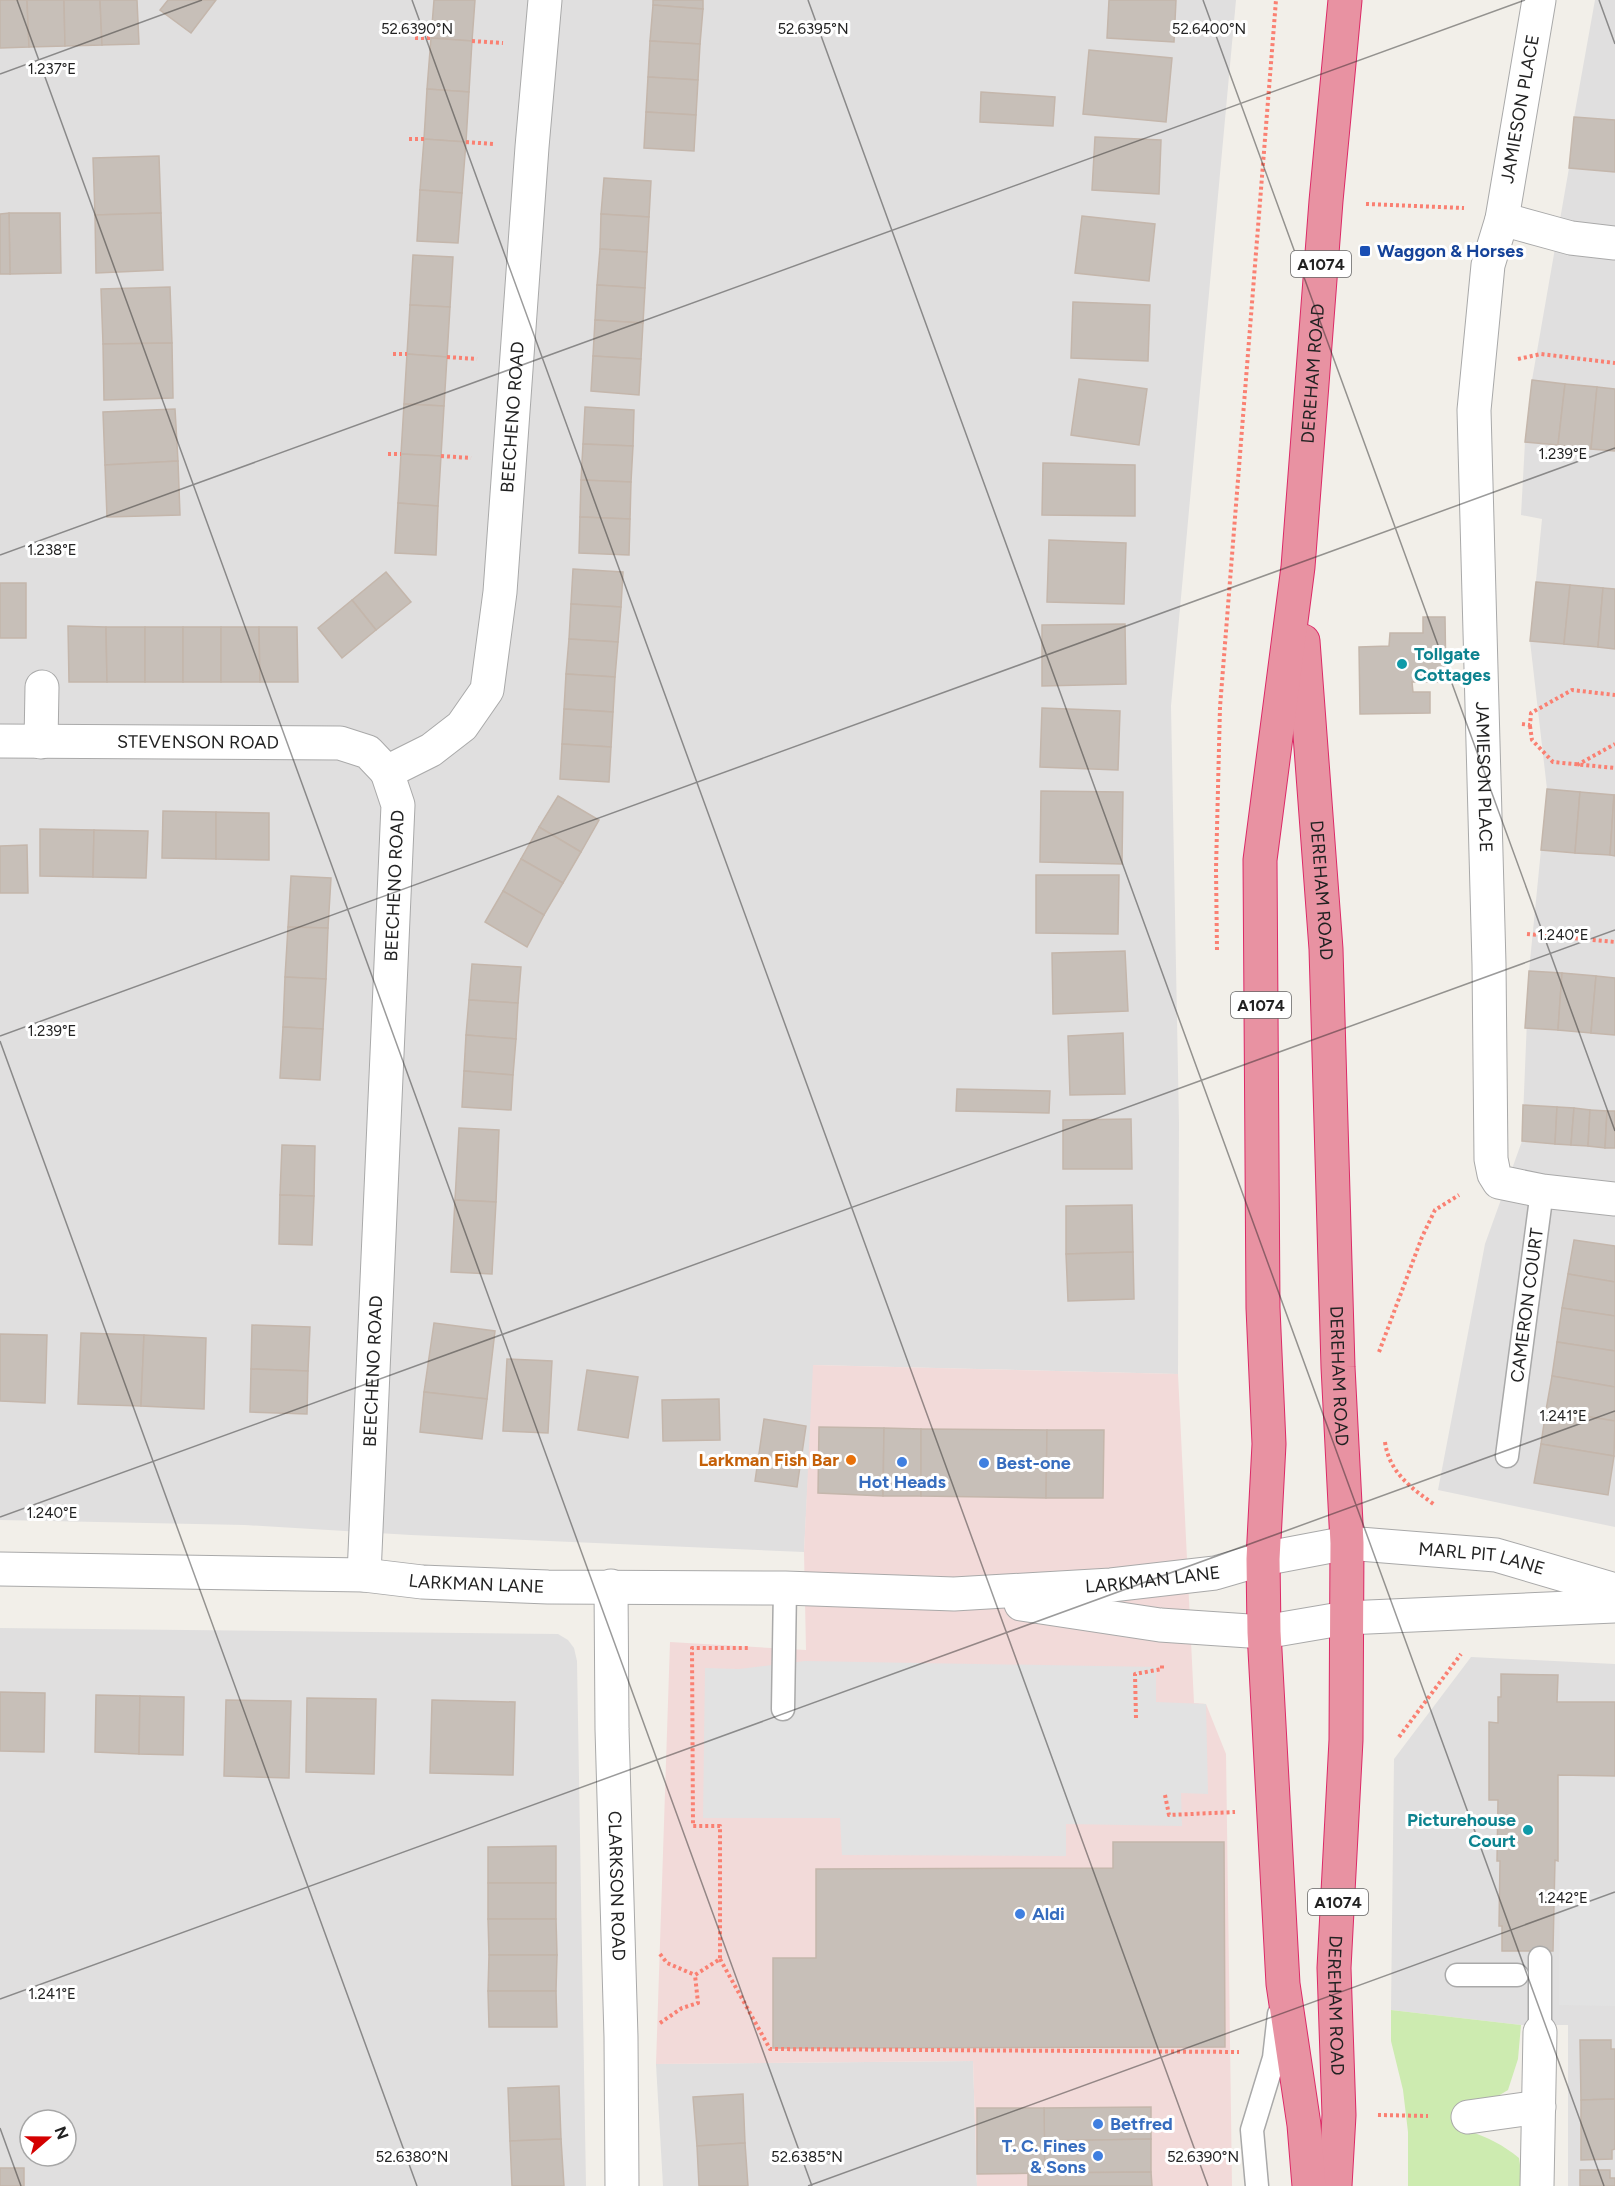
<svg xmlns="http://www.w3.org/2000/svg" width="1615" height="2186" viewBox="0 0 1615 2186" font-family="Figtree,sans-serif">
  <rect width="100%" height="100%" fill="#f2efe9"/>
  <g fill="#e0dfdf" fill-rule="evenodd">
    <polygon points="0,0 1236,0 1171,706 1179,1123 1178,1374 814,1365 804,1552 411,1535 245,1525 0,1520"/>
    <polygon points="1595,0 1615,0 1615,1527 1438,1490 1485,1244 1522,1141 1529,971 1547,789 1530,641 1542,519 1521,515 1525,442 1532,380 1569,168 1574,117"/>
    <path d="M0,1628L558,1634L568,1640L574,1648L577,1661L586,2186H0ZM30,2120H66V2156H30Z"/>
    <polygon points="1471,1657 1615,1664 1615,2186 1568,2186 1568,2025 1521,2025 1391,2010 1394,1759"/>
    <polygon points="973,2061 977,2186 663,2186 656,2064"/>
  </g>
  <polygon fill="#f2dad9" points="813,1365 1178,1374 1194,1703 1206,1704 1226,1754 1232,2186 977,2186 973,2061 656,2064 670,1642 806,1650 804,1552"/>
  <path fill="#cdebb0" d="M1391,2010L1521,2025L1518,2059L1508,2090L1493,2099L1468,2131C1488,2137 1503,2145 1519,2158L1523,2186H1408V2132L1403,2090L1391,2041Z"/>
  <g fill="#e2e2e2">
    <polygon points="805,1661 1156,1667 1156,1702 1206,1704 1208,1794 1181,1793 1182,1826 1066,1824 1066,1856 842,1855 840,1818 703,1818 705,1668 739,1669"/>
    <polygon points="1560,1893 1615,1894 1615,2006 1559,2005"/>
  </g>
  <g fill="#c7bfb8" stroke="#c4b6ab" stroke-width="1.5">
    <polygon points="0,0 27,0 29,47 0,48"/>
    <polygon points="27,0 64,0 65,46 29,47"/>
    <polygon points="64,0 100,0 102,45 65,46"/>
    <polygon points="100,0 137,0 139,44 102,45"/>
    <polygon points="168,0 216,0 191,33 160,10"/>
    <polygon points="434,0 475,0 472,41 431,38"/>
    <polygon points="653,0 703,0 703,9 653,5"/>
    <polygon points="1109,0 1176,0 1174,42 1107,38"/>
    <polygon points="653,5 703,9 700,44 650,41"/>
    <polygon points="431,38 472,41 469,92 427,89"/>
    <polygon points="650,41 700,44 698,80 648,77"/>
    <polygon points="1089,50 1172,58 1166,122 1083,114"/>
    <polygon points="648,77 698,80 696,115 646,112"/>
    <polygon points="427,89 469,92 466,142 424,139"/>
    <polygon points="981,92 1055,97 1053,126 980,122"/>
    <polygon points="646,112 696,115 694,151 644,148"/>
    <polygon points="1574,117 1615,120 1615,172 1569,168"/>
    <polygon points="1095,137 1161,140 1159,194 1092,190"/>
    <polygon points="424,139 466,142 462,193 420,190"/>
    <polygon points="159,156 161,213 95,215 93,158"/>
    <polygon points="604,178 651,181 649,217 601,214"/>
    <polygon points="420,190 462,193 458,243 417,241"/>
    <polygon points="9,213 60,213 61,273 10,274"/>
    <polygon points="9,213 10,274 0,274 0,214"/>
    <polygon points="161,213 163,270 96,273 95,215"/>
    <polygon points="601,214 649,217 647,252 600,249"/>
    <polygon points="1082,216 1155,224 1149,281 1075,273"/>
    <polygon points="600,249 647,252 645,288 597,285"/>
    <polygon points="413,255 453,257 450,307 410,305"/>
    <polygon points="597,285 645,288 643,323 595,320"/>
    <polygon points="170,287 172,343 103,344 101,289"/>
    <polygon points="1073,302 1150,305 1148,361 1071,358"/>
    <polygon points="410,305 450,307 447,357 407,354"/>
    <polygon points="595,320 643,323 641,359 593,356"/>
    <polygon points="172,343 173,398 104,400 103,344"/>
    <polygon points="407,354 447,357 444,406 404,404"/>
    <polygon points="593,356 641,359 639,395 591,391"/>
    <polygon points="1079,379 1147,389 1139,445 1071,435"/>
    <polygon points="1532,380 1565,384 1558,445 1525,442"/>
    <polygon points="1565,384 1597,387 1591,449 1558,445"/>
    <polygon points="1597,387 1615,389 1615,451 1591,449"/>
    <polygon points="404,404 444,406 441,456 401,454"/>
    <polygon points="585,407 634,410 633,446 583,444"/>
    <polygon points="175,409 178,461 105,465 103,412"/>
    <polygon points="583,444 633,446 631,482 581,480"/>
    <polygon points="401,454 441,456 438,506 398,503"/>
    <polygon points="178,461 180,515 107,517 105,465"/>
    <polygon points="1043,463 1135,465 1135,516 1042,515"/>
    <polygon points="581,480 631,482 630,519 580,517"/>
    <polygon points="398,503 438,506 436,555 395,553"/>
    <polygon points="580,517 630,519 629,555 579,553"/>
    <polygon points="1049,540 1126,543 1124,604 1047,602"/>
    <polygon points="573,569 623,572 621,607 571,604"/>
    <polygon points="386,572 411,602 376,630 352,600"/>
    <polygon points="1536,582 1570,585 1564,644 1530,641"/>
    <rect x="0" y="583" width="26" height="55"/>
    <polygon points="1570,585 1603,588 1598,647 1564,644"/>
    <polygon points="1603,588 1615,589 1615,649 1598,647"/>
    <polygon points="352,600 376,630 342,658 318,628"/>
    <polygon points="571,604 621,607 618,642 569,639"/>
    <polygon points="1423,617 1445,617 1446,682 1412,682 1413,692 1430,692 1430,713 1360,714 1359,647 1389,646 1390,633 1423,633"/>
    <polygon points="1125,624 1126,684 1042,686 1042,625"/>
    <polygon points="68,626 106,627 107,682 69,682"/>
    <polygon points="106,627 145,627 145,682 107,682"/>
    <rect x="145" y="627" width="38" height="55"/>
    <rect x="183" y="627" width="38" height="55"/>
    <polygon points="221,627 259,627 260,682 221,682"/>
    <polygon points="259,627 297,627 298,682 260,682"/>
    <polygon points="569,639 618,642 615,677 566,674"/>
    <polygon points="566,674 615,677 613,712 564,709"/>
    <polygon points="1042,708 1120,711 1118,770 1040,767"/>
    <polygon points="564,709 613,712 611,747 562,744"/>
    <polygon points="562,744 611,747 609,782 560,779"/>
    <polygon points="1547,789 1580,792 1575,853 1541,850"/>
    <polygon points="1041,791 1123,792 1122,864 1040,862"/>
    <polygon points="1580,792 1614,795 1610,855 1575,853"/>
    <polygon points="1614,795 1615,795 1615,856 1610,855"/>
    <polygon points="558,796 599,820 581,852 539,827"/>
    <polygon points="163,811 216,812 216,859 162,858"/>
    <polygon points="216,812 269,813 269,860 216,859"/>
    <polygon points="539,827 581,852 563,883 521,859"/>
    <polygon points="40,829 94,830 93,877 40,876"/>
    <polygon points="94,830 148,831 146,878 93,877"/>
    <polygon points="27,845 28,893 0,893 0,846"/>
    <polygon points="521,859 563,883 544,915 503,891"/>
    <polygon points="1036,875 1119,875 1118,934 1036,933"/>
    <polygon points="291,876 331,878 328,928 288,927"/>
    <polygon points="503,891 544,915 527,947 485,922"/>
    <polygon points="288,927 328,928 326,979 285,977"/>
    <polygon points="1125,951 1128,1011 1053,1014 1052,953"/>
    <polygon points="472,964 521,967 518,1003 469,1000"/>
    <polygon points="1529,971 1562,973 1558,1030 1525,1028"/>
    <polygon points="1562,973 1596,976 1591,1033 1558,1030"/>
    <polygon points="1596,976 1615,978 1615,1035 1591,1033"/>
    <polygon points="285,977 326,979 323,1029 283,1027"/>
    <polygon points="469,1000 518,1003 516,1039 466,1035"/>
    <polygon points="283,1027 323,1029 320,1080 280,1078"/>
    <polygon points="1123,1033 1125,1094 1070,1095 1068,1036"/>
    <polygon points="466,1035 516,1039 513,1075 464,1071"/>
    <polygon points="464,1071 513,1075 511,1110 462,1107"/>
    <polygon points="957,1089 1050,1091 1049,1113 956,1111"/>
    <polygon points="1523,1105 1557,1107 1555,1144 1522,1141"/>
    <polygon points="1557,1107 1574,1108 1571,1145 1555,1144"/>
    <polygon points="1574,1108 1590,1110 1588,1146 1571,1145"/>
    <polygon points="1590,1110 1607,1111 1605,1148 1588,1146"/>
    <polygon points="1607,1111 1615,1111 1615,1148 1605,1148"/>
    <polygon points="1131,1119 1132,1169 1063,1169 1063,1120"/>
    <polygon points="459,1128 499,1130 496,1202 455,1200"/>
    <polygon points="282,1145 315,1146 314,1196 280,1195"/>
    <polygon points="280,1195 314,1196 312,1245 279,1244"/>
    <polygon points="455,1200 496,1202 492,1274 451,1272"/>
    <polygon points="1132,1205 1133,1252 1066,1254 1066,1206"/>
    <polygon points="1574,1240 1615,1246 1615,1282 1568,1274"/>
    <polygon points="1133,1252 1134,1299 1068,1301 1066,1254"/>
    <polygon points="1568,1274 1615,1282 1615,1316 1562,1308"/>
    <polygon points="1562,1308 1615,1316 1615,1351 1557,1342"/>
    <polygon points="434,1323 495,1331 487,1399 424,1392"/>
    <polygon points="252,1325 310,1327 308,1371 251,1369"/>
    <polygon points="81,1333 144,1335 141,1406 78,1404"/>
    <polygon points="0,1334 47,1335 45,1403 0,1401"/>
    <polygon points="144,1335 206,1338 204,1409 141,1406"/>
    <polygon points="1557,1342 1615,1351 1615,1387 1552,1376"/>
    <polygon points="507,1359 552,1361 548,1433 503,1431"/>
    <polygon points="251,1369 308,1371 307,1414 250,1412"/>
    <polygon points="587,1370 638,1377 628,1438 578,1430"/>
    <polygon points="1552,1376 1615,1387 1615,1421 1546,1410"/>
    <polygon points="424,1392 487,1399 482,1439 420,1432"/>
    <polygon points="719,1399 720,1440 663,1441 662,1400"/>
    <polygon points="1546,1410 1615,1421 1614,1456 1541,1444"/>
    <polygon points="764,1419 806,1426 797,1487 755,1481"/>
    <polygon points="819,1427 884,1428 883,1496 818,1493"/>
    <polygon points="884,1428 921,1429 921,1496 883,1496"/>
    <polygon points="921,1429 1047,1430 1046,1498 921,1496"/>
    <polygon points="1047,1430 1104,1430 1103,1498 1046,1498"/>
    <polygon points="1541,1444 1614,1456 1608,1495 1534,1483"/>
    <polygon points="1501,1674 1558,1675 1557,1702 1615,1702 1615,1776 1558,1775 1558,1861 1555,1860 1553,1951 1502,1951 1502,1926 1499,1926 1500,1861 1497,1861 1498,1800 1489,1800 1489,1722 1498,1723 1498,1697 1501,1697"/>
    <polygon points="0,1692 45,1693 44,1752 0,1751"/>
    <polygon points="96,1695 140,1696 139,1754 95,1752"/>
    <polygon points="140,1696 184,1697 183,1755 139,1754"/>
    <polygon points="307,1698 376,1699 374,1774 306,1772"/>
    <polygon points="226,1700 291,1701 289,1778 224,1776"/>
    <polygon points="432,1700 515,1702 513,1775 430,1773"/>
    <polygon points="1113,1842 1224,1842 1225,2047 773,2048 773,1958 816,1958 816,1869 1113,1868"/>
    <polygon points="556,1846 556,1883 488,1883 488,1847"/>
    <rect x="488" y="1883" width="68" height="36"/>
    <polygon points="488,1919 556,1919 557,1955 489,1955"/>
    <polygon points="489,1955 557,1955 556,1991 488,1991"/>
    <polygon points="488,1991 556,1991 557,2027 489,2027"/>
    <polygon points="1580,2040 1611,2040 1611,2049 1615,2049 1615,2099 1581,2100"/>
    <polygon points="559,2086 561,2139 510,2141 508,2088"/>
    <polygon points="743,2094 745,2143 697,2146 693,2097"/>
    <polygon points="1615,2099 1615,2149 1612,2150 1612,2159 1581,2160 1581,2100"/>
    <polygon points="1151,2107 1151,2139 1044,2141 1044,2108"/>
    <polygon points="977,2108 1044,2108 1045,2173 977,2174"/>
    <polygon points="561,2139 564,2186 512,2186 510,2141"/>
    <polygon points="1151,2139 1151,2172 1045,2173 1044,2141"/>
    <polygon points="745,2143 748,2186 699,2186 697,2146"/>
    <rect x="0" y="2168" width="24" height="18"/>
    <polygon points="1580,2170 1610,2170 1610,2178 1615,2178 1615,2186 1580,2186"/>
    <polygon points="1151,2172 1152,2186 1028,2186 1028,2173"/>
  </g>
  <g fill="none" stroke-linecap="round" stroke-linejoin="round">
    <g stroke="#a9a9a9" stroke-width="25">
      <g id="lane">
        <path id="s1" d="M1507,1456L1542,1191"/>
        <polyline points="783,1709 785,1588"/>
        <polyline points="1540,1958 1540,2032"/>
        <polyline points="1457,1975 1517,1975"/>
        <polyline points="1257,2186 1252,2130 1274,2058 1279,2014"/>
      </g>
    </g>
    <g stroke="#a9a9a9" stroke-width="35">
      <g id="street">
        <path id="s2" d="M1539,0L1502,219L1488,265L1474,410L1489,964L1491,1159L1494,1174L1499,1182L1542,1191L1615,1199"/>
        <polyline points="1502,219 1571,238 1615,243"/>
        <path id="s3" d="M0,741L340,743L368,752L387,772"/>
        <polyline points="41,742 42,687"/>
        <path id="s4" d="M0,1569L364,1575L422,1582L548,1587L785,1588L954,1594L1111,1585L1215,1573L1263,1559L1347,1543L1496,1555L1615,1590"/>
        <path id="s5" d="M364,1575L398,805L387,772L431,750L462,726L487,690L500,592L532,147L545,0"/>
        <path id="s6" d="M611,1586L612,1729L621,2037L622,2186"/>
        <polyline points="1021,1604 1160,1625 1264,1632 1346,1618 1615,1606"/>
        <polyline points="1468,2117 1539,2107"/>
        <polyline points="1537,2186 1540,2032"/>
      </g>
    </g>
    <g stroke="#dc2a67" stroke-width="35">
      <g id="highway">
        <path id="s7" d="M1303,641L1326,949L1338,1367L1347,1543L1346,1740L1334,1968L1339,2115L1335,2186"/>
        <path id="s8" d="M1309,2186L1304,2125L1283,1984L1264,1632L1263,1559L1269,1444L1263,1308L1260,860L1298,567L1326,201L1345,0"/>
      </g>
    </g>
    <g stroke="#fa8072" stroke-width="4" stroke-dasharray="3 3" stroke-linecap="butt">
      <polyline points="415,38 431,38"/>
      <polyline points="472,41 503,43"/>
      <polyline points="409,139 424,139"/>
      <polyline points="466,142 493,144"/>
      <polyline points="1366,204 1464,208"/>
      <polyline points="393,354 407,354"/>
      <polyline points="447,357 477,359"/>
      <polyline points="1518,359 1541,354 1615,363"/>
      <polyline points="388,454 401,454"/>
      <polyline points="441,456 471,458"/>
      <polyline points="1522,724 1530,725 1531,713 1572,690 1615,695"/>
      <polyline points="1530,726 1532,740 1553,762 1615,768"/>
      <polyline points="1577,765 1615,744"/>
      <polyline points="1527,934 1615,942"/>
      <polyline points="1217,950 1216,869 1220,707 1276,0"/>
      <polyline points="1379,1352 1422,1237 1435,1210 1459,1195"/>
      <path d="M1385,1442C1389,1472 1411,1488 1435,1505"/>
      <polyline points="1136,1718 1135,1674 1162,1669 1162,1663"/>
      <polyline points="1399,1737 1461,1654"/>
      <polyline points="1165,1795 1169,1815 1235,1812"/>
      <polyline points="660,1954 667,1963 695,1975"/>
      <polyline points="720,1959 770,2049 1239,2052"/>
      <polyline points="660,2023 682,2008 698,2003 695,1975 720,1959 720,1826 693,1826 692,1648 748,1648"/>
      <polyline points="1378,2115 1428,2116"/>
    </g>
    <use href="#lane" stroke="#fff" stroke-width="22"/>
    <use href="#street" stroke="#fff" stroke-width="33"/>
    <use href="#highway" stroke="#e892a2" stroke-width="33"/>
  </g>
  <path fill="none" stroke="#222" stroke-width="1.5" stroke-opacity="0.45" d="M17,0L812,2186M412,0L1208,2186M808,0L1604,2186M1203,0L1615,1131M1599,0L1615,44M0,74L202,0M0,555L1525,0M0,1036L1615,448M0,1041L417,2186M0,1517L1615,930M0,1999L1615,1411M0,2128L21,2186M808,2186L1615,1892"/>
  <rect fill="#1a4fb4" stroke="#fff" stroke-width="2" x="1359" y="245" width="12" height="12" rx="3"/>
  <g fill="#0f9aa8" stroke="#fff" stroke-width="2">
    <circle cx="1402" cy="664" r="6"/>
    <circle cx="1528" cy="1830" r="6"/>
  </g>
  <circle fill="#e8710a" stroke="#fff" stroke-width="2" cx="851" cy="1460" r="6"/>
  <g fill="#3f7fe0" stroke="#fff" stroke-width="2">
    <circle cx="902" cy="1462" r="6"/>
    <circle cx="984" cy="1463" r="6"/>
    <circle cx="1020" cy="1914" r="6"/>
    <circle cx="1098" cy="2124" r="6"/>
    <circle cx="1098" cy="2156" r="6"/>
  </g>
  <g text-anchor="middle" dominant-baseline="central" stroke-width="6" stroke-linejoin="round" paint-order="stroke">
    <g fill="#fff" stroke="#646464" stroke-width="1.5">
      <rect x="1291" y="251" width="60" height="26" rx="4.5"/>
      <rect x="1231" y="992" width="60" height="26" rx="4.5"/>
      <rect x="1308" y="1889" width="60" height="26" rx="4.5"/>
    </g>
    <g font-size="16" font-weight="bold" fill="#222">
      <text x="1321" y="264">A1074</text>
      <text x="1261" y="1005">A1074</text>
      <text x="1338" y="1902">A1074</text>
    </g>
    <g font-size="18" fill="#222" stroke="#fff">
      <text transform="translate(1520 109) rotate(-80)">JAMIESON PLACE</text>
      <text stroke="none"><textPath href="#s8" startOffset="1818">DEREHAM ROAD</textPath></text>
      <text stroke="none"><textPath href="#s5" startOffset="1212">BEECHENO ROAD</textPath></text>
      <text stroke="none"><textPath href="#s3" startOffset="198">STEVENSON ROAD</textPath></text>
      <text stroke="none"><textPath href="#s2" startOffset="783">JAMIESON PLACE</textPath></text>
      <text stroke="none"><textPath href="#s5" startOffset="690">BEECHENO ROAD</textPath></text>
      <text stroke="none"><textPath href="#s7" startOffset="250">DEREHAM ROAD</textPath></text>
      <text stroke="none"><textPath href="#s1" startOffset="152">CAMERON COURT</textPath></text>
      <text stroke="none"><textPath href="#s5" startOffset="204">BEECHENO ROAD</textPath></text>
      <text stroke="none"><textPath href="#s7" startOffset="736">DEREHAM ROAD</textPath></text>
      <text stroke="none"><textPath href="#s4" startOffset="1488">MARL PIT LANE</textPath></text>
      <text stroke="none"><textPath href="#s4" startOffset="1154">LARKMAN LANE</textPath></text>
      <text stroke="none"><textPath href="#s4" startOffset="477">LARKMAN LANE</textPath></text>
      <text stroke="none"><textPath href="#s6" startOffset="300">CLARKSON ROAD</textPath></text>
      <text stroke="none"><textPath href="#s7" startOffset="1366">DEREHAM ROAD</textPath></text>
    </g>
    <g font-size="18" font-weight="bold" fill="#164399" stroke="#fff" text-anchor="start">
      <text x="1377" y="251">Waggon &amp; Horses</text>
    </g>
    <g font-size="18" font-weight="bold" fill="#0d838f" stroke="#fff" text-anchor="start">
      <text x="1414" y="654">Tollgate<tspan x="1414" dy="21">Cottages</tspan></text>
      <text x="1516" y="1820" text-anchor="end">Picturehouse<tspan x="1516" dy="21">Court</tspan></text>
    </g>
    <g font-size="18" font-weight="bold" fill="#c56008" stroke="#fff" text-anchor="end">
      <text x="839" y="1460">Larkman Fish Bar</text>
    </g>
    <g font-size="18" font-weight="bold" fill="#366cbe" stroke="#fff" text-anchor="start">
      <text x="996" y="1463">Best-one</text>
      <text x="902" y="1482" text-anchor="middle">Hot Heads</text>
      <text x="1032" y="1914">Aldi</text>
      <text x="1110" y="2124">Betfred</text>
      <text x="1086" y="2146" text-anchor="end">T. C. Fines<tspan x="1086" dy="21">&amp; Sons</tspan></text>
    </g>
  </g>
  <g font-size="15" text-anchor="middle" fill="#222" stroke="#fff" stroke-width="6" stroke-linejoin="round" paint-order="stroke">
    <text x="417" y="34">52.6390°N</text>
    <text x="813" y="34">52.6395°N</text>
    <text x="1209" y="34">52.6400°N</text>
    <text x="52" y="74">1.237°E</text>
    <text x="1563" y="459">1.239°E</text>
    <text x="52" y="555">1.238°E</text>
    <text x="1563" y="940">1.240°E</text>
    <text x="52" y="1036">1.239°E</text>
    <text x="1563" y="1421">1.241°E</text>
    <text x="52" y="1518">1.240°E</text>
    <text x="1563" y="1903">1.242°E</text>
    <text x="52" y="1999">1.241°E</text>
    <text x="412" y="2162">52.6380°N</text>
    <text x="807" y="2162">52.6385°N</text>
    <text x="1203" y="2162">52.6390°N</text>
  </g>
  <g transform="translate(48 2138) rotate(70)"><circle r="28" fill="#ffffff" stroke="#a7a7a7" stroke-width="1.5"/>
  <path d="M0-4.5L10 22L0 15L-10 22Z" fill="#d40000"/>
  <text y="-9" font-size="16" font-weight="bold" text-anchor="middle" fill="#222222">N</text>
  </g>
</svg>
